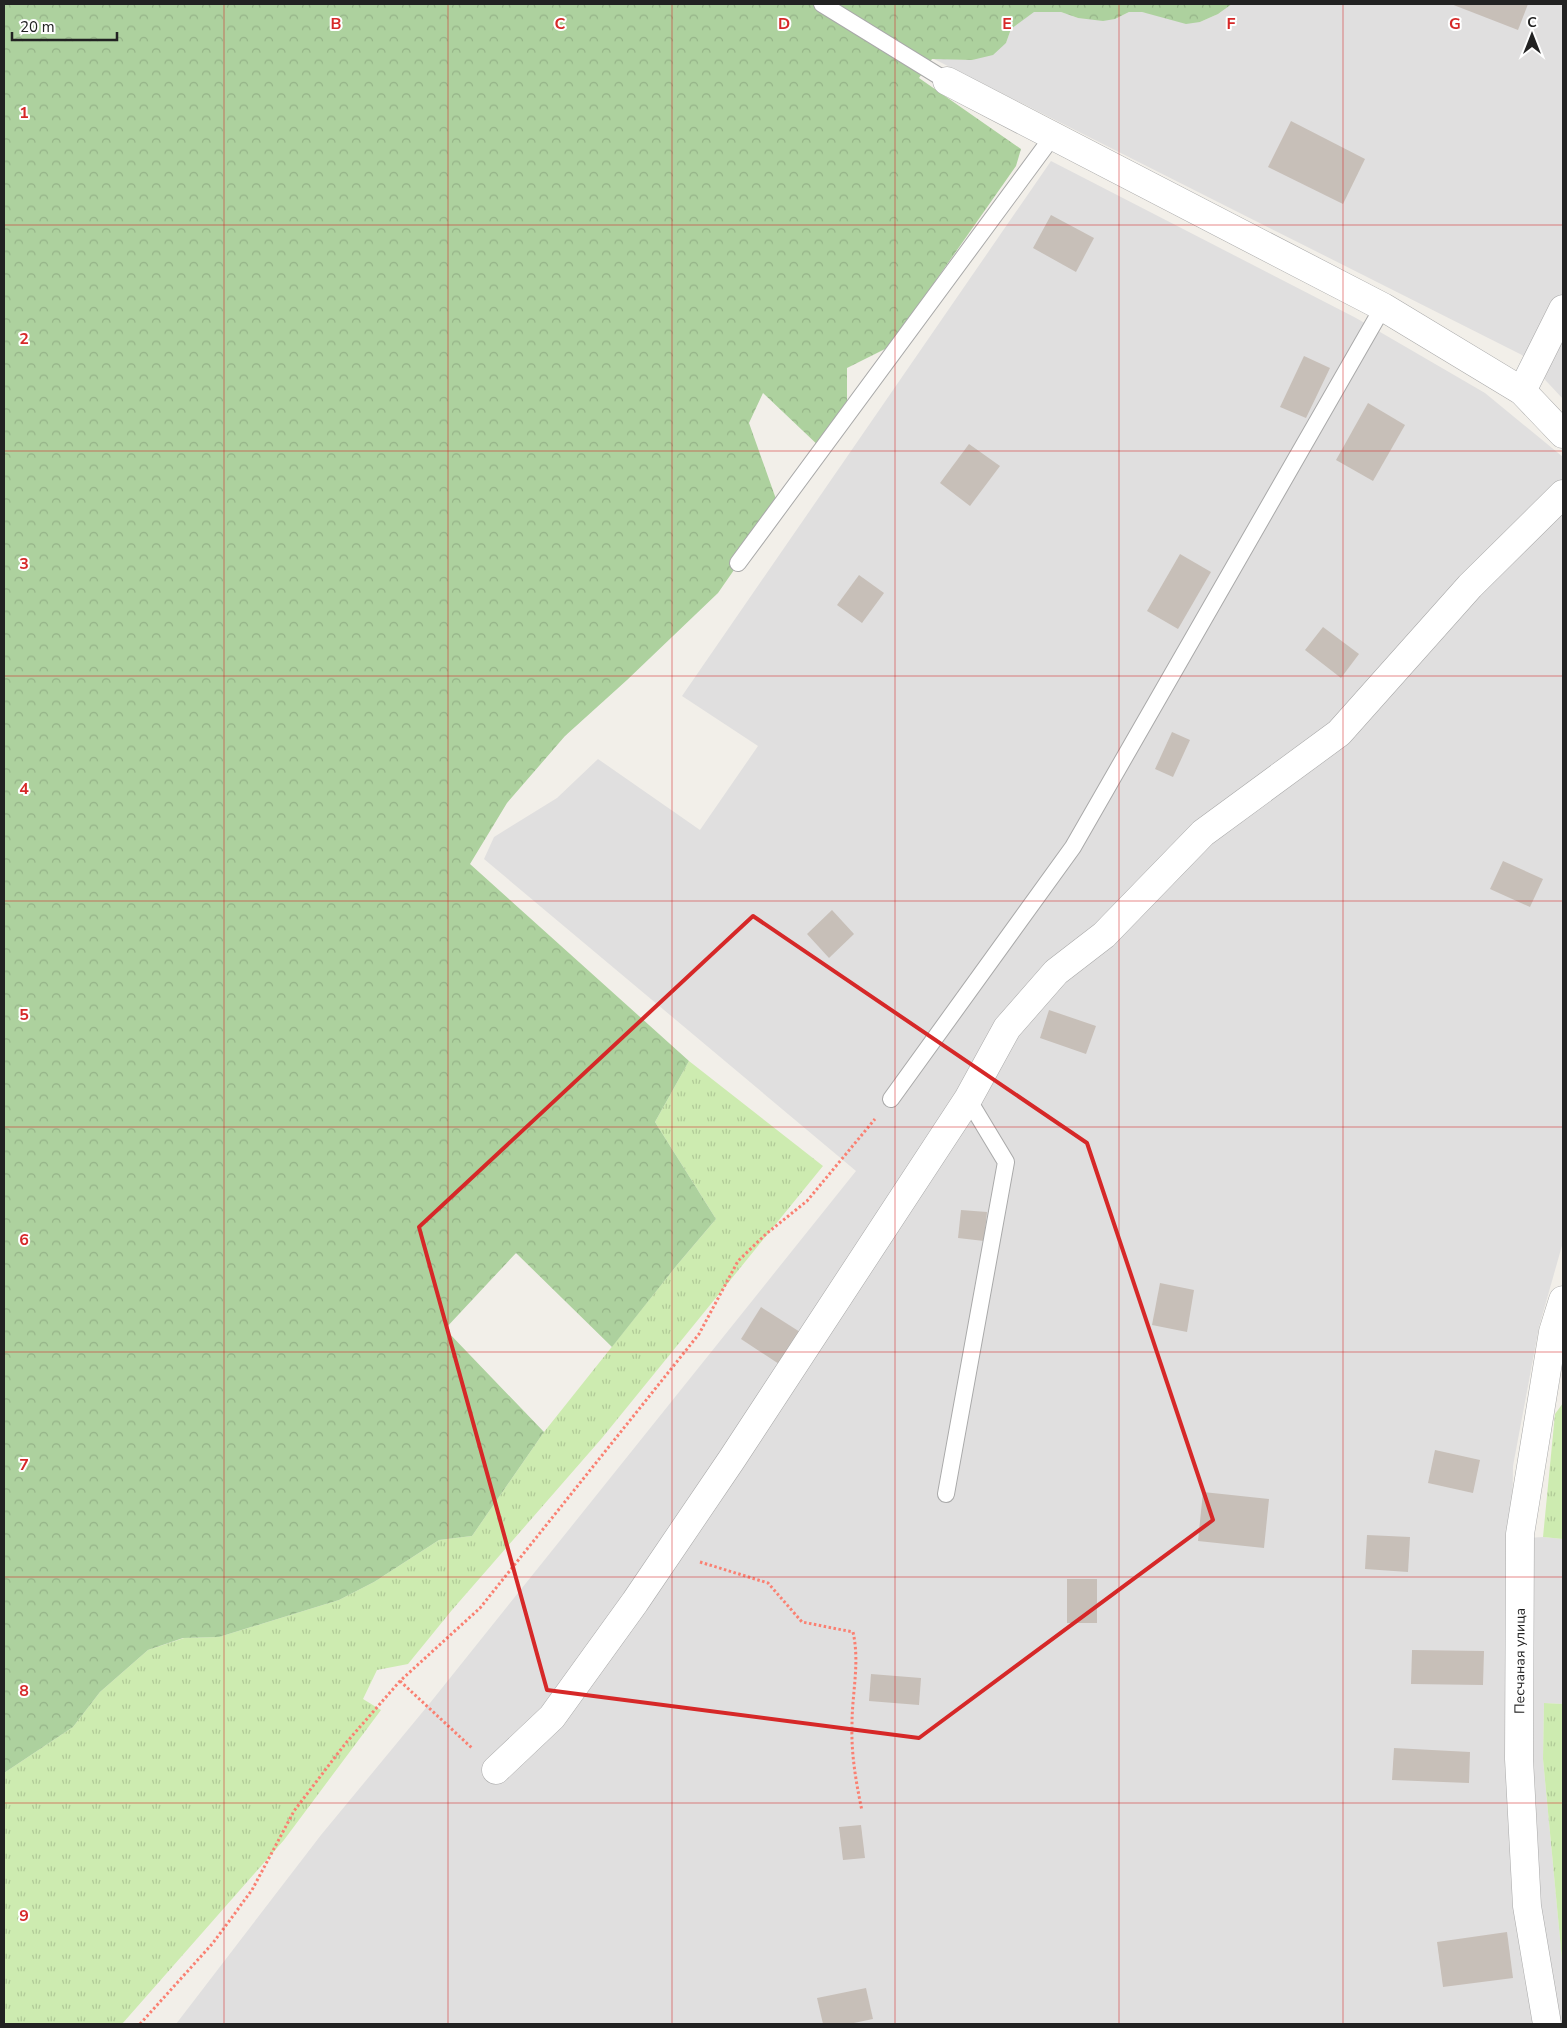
<svg xmlns="http://www.w3.org/2000/svg" width="1567" height="2028" viewBox="0 0 1567 2028" font-family="'Nunito Sans',sans-serif">
  <defs>
    <pattern id="grass-tufts" width="24" height="20" patternUnits="userSpaceOnUse" patternTransform="scale(1.25)"><rect width="24" height="20" fill="#cdebb0"/><path d="M3 7l-1-3M5 7V3M7 7l1-3M15 17l-1-3M17 17v-4M19 17l1-3" fill="none" stroke="#b0c997"/></pattern>
    <pattern id="forest-crowns" width="20" height="18" patternUnits="userSpaceOnUse" patternTransform="scale(1.25)"><rect width="20" height="18" fill="#add19e"/><path d="M2 6a3 3 0 1 1 6 0M12 15a3 3 0 1 1 6 0" fill="none" stroke="#95b388"/></pattern>
  </defs>
  <rect width="100%" height="100%" fill="#f2efe9"/>
  <g fill="#e0dfdf">
    <polygon points="1232,4 1563,4 1563,399 1522,355 932,58 972,60 1006,43 1011,29 1033,12 1061,12 1078,18 1115,19 1129,12 1142,12 1200,22 1218,14"/>
    <polygon points="1051,161 1356,318 1485,393 1563,457 1563,1242 1539,1327 1513,1466 1512,1539 1543,1537 1563,1539 1563,1704 1544,1703 1543,1759 1563,1970 1563,2024 176,2024 321,1835 430,1703 856,1171 484,859 494,837 557,798 598,759 700,830 758,746 682,696"/>
  </g>
  <g fill="url(#grass-tufts)">
    <polygon points="689,1061 823,1166 602,1438 452,1610 408,1664 377,1670 363,1699 381,1710 284,1840 122,2024 4,2024 4,1773 73,1727 100,1692 148,1650 184,1638 219,1637 339,1600 374,1582 439,1540 472,1536 544,1432 677,1265 716,1219 655,1122"/>
    <polygon points="1563,1403 1563,1539 1543,1537 1555,1414"/>
    <polygon points="1544,1703 1563,1704 1563,1970 1543,1759"/>
  </g>
  <polygon fill="url(#forest-crowns)" points="4,4 1232,4 1218,14 1200,22 1186,24 1142,12 1129,12 1115,19 1103,21 1078,18 1061,12 1034,12 1011,29 1006,43 993,55 972,60 932,59 919,78 1021,149 1016,166 889,347 847,368 847,418 822,449 763,393 749,423 776,499 743,557 718,593 627,680 565,736 507,803 470,864 689,1061 655,1122 716,1219 677,1265 612,1347 516,1253 445,1329 544,1432 472,1536 439,1540 374,1582 339,1600 219,1637 183,1638 148,1650 100,1692 73,1727 4,1773"/>
  <g fill="#c7bfb8">
    <polygon points="1451,4 1528,4 1518,30"/>
    <polygon points="1291,121 1365,159 1343,204 1268,167"/>
    <polygon points="1051,215 1094,238 1076,272 1033,248"/>
    <polygon points="1304,356 1330,368 1306,418 1280,407"/>
    <polygon points="1368,403 1405,425 1373,481 1336,460"/>
    <polygon points="969,444 1000,466 970,506 940,483"/>
    <polygon points="1180,554 1211,572 1178,629 1147,611"/>
    <polygon points="859,575 884,593 862,623 837,605"/>
    <polygon points="1323,627 1359,654 1341,678 1305,650"/>
    <polygon points="1172,732 1190,740 1173,777 1155,769"/>
    <polygon points="1503,861 1543,879 1530,907 1490,889"/>
    <polygon points="832,910 854,934 829,958 807,934"/>
    <polygon points="1049,1010 1096,1026 1086,1054 1040,1038"/>
    <polygon points="961,1210 987,1212 984,1241 958,1238"/>
    <polygon points="1160,1283 1194,1290 1187,1332 1152,1325"/>
    <polygon points="761,1307 800,1332 779,1364 741,1339"/>
    <polygon points="1435,1450 1480,1460 1473,1493 1428,1483"/>
    <polygon points="1203,1492 1269,1499 1264,1548 1198,1541"/>
    <polygon points="1367,1535 1410,1537 1408,1572 1365,1569"/>
    <rect x="1067" y="1579" width="30" height="44"/>
    <polygon points="1412,1650 1484,1651 1483,1685 1411,1684"/>
    <polygon points="871,1674 921,1678 919,1705 869,1701"/>
    <polygon points="1394,1748 1470,1752 1469,1783 1392,1780"/>
    <polygon points="861,1825 865,1858 843,1860 839,1827"/>
    <polygon points="1507,1932 1513,1978 1443,1987 1437,1942"/>
    <polygon points="866,1988 873,2019 849,2024 823,2024 817,1998"/>
  </g>
  <g fill="none" stroke-linecap="round" stroke-linejoin="round">
    <g stroke="#a9a9a9" stroke-width="18">
      <g id="service">
        <polyline points="822,4 947,81"/>
        <polyline points="738,563 1053,136"/>
        <polyline points="891,1099 1073,847 1383,307"/>
        <polyline points="946,1494 1006,1162 968,1099"/>
      </g>
    </g>
    <g stroke="#a9a9a9" stroke-width="29">
      <g id="minor">
        <polyline points="947,81 1383,307 1522,391 1563,434"/>
        <polyline points="1522,391 1563,309"/>
        <polyline points="496,1770 552,1717 635,1602 732,1459 968,1099 1007,1028 1056,972 1104,935 1203,833 1339,733 1470,586 1563,494"/>
        <path id="s1" d="M1547,2024L1527,1906L1519,1759L1520,1534L1553,1332L1563,1300"/>
      </g>
    </g>
    <g stroke="#fa8072" stroke-width="3" stroke-dasharray="2.5 2.5" stroke-linecap="butt">
      <path d="M700,1562L768,1583L802,1622L853,1632C860,1663 852,1693 852,1724C851,1754 856,1782 862,1811"/>
      <polyline points="400,1681 473,1749"/>
      <polyline points="140,2024 213,1943 252,1890 294,1811 345,1744 400,1681 480,1608 699,1334 738,1261 766,1234 807,1201 875,1119"/>
    </g>
    <use href="#service" stroke="#fff" stroke-width="16"/>
    <use href="#minor" stroke="#fff" stroke-width="28"/>
  </g>
  <path fill="none" stroke="#d62828" stroke-width="4" stroke-linejoin="round" d="M753,916L1087,1143L1213,1520L919,1738L547,1690L419,1227Z"/>
  <path fill="none" stroke="#d62828" stroke-width="1" stroke-opacity="0.55" d="M224,4V2024M448,4V2024M672,4V2024M895,4V2024M1119,4V2024M1343,4V2024M4,225H1563M4,451H1563M4,676H1563M4,901H1563M4,1127H1563M4,1352H1563M4,1577H1563M4,1803H1563"/>
  <g text-anchor="middle" dominant-baseline="central" stroke-width="4" stroke-linejoin="round" paint-order="stroke">
    <g font-size="14" fill="#222" stroke="#fff">
      <text stroke="none"><textPath href="#s1" startOffset="365">Песчаная улица</textPath></text>
    </g>
  </g>
  <g font-size="16" text-anchor="middle" font-weight="bold" fill="#d62828" stroke="#fff" stroke-width="4" stroke-linejoin="round" paint-order="stroke">
    <text x="336" y="29">B</text>
    <text x="560" y="29">C</text>
    <text x="784" y="29">D</text>
    <text x="1007" y="29">E</text>
    <text x="1231" y="29">F</text>
    <text x="1455" y="29">G</text>
    <text x="24" y="118">1</text>
    <text x="24" y="344">2</text>
    <text x="24" y="569">3</text>
    <text x="24" y="794">4</text>
    <text x="24" y="1020">5</text>
    <text x="24" y="1245">6</text>
    <text x="24" y="1470">7</text>
    <text x="24" y="1696">8</text>
    <text x="24" y="1921">9</text>
  </g>
  <rect width="1567" height="2028" fill="none" stroke="#222222" stroke-width="10"/>
  <g transform="translate(1532 35)" stroke="#ffffff" stroke-width="4" paint-order="stroke">
  <path d="M0-4L9 19L0 12L-9 19Z" fill="#222222"/>
  <text y="-8" font-size="14" font-weight="bold" text-anchor="middle" fill="#222222">С</text>
  </g>
  <path d="M12 32v8h105v-8" fill="none" stroke="#222222" stroke-width="2.5"/>
  <text x="20" y="32" font-size="15" fill="#222222" stroke="#ffffff" stroke-width="4" paint-order="stroke">20 m</text>
</svg>
